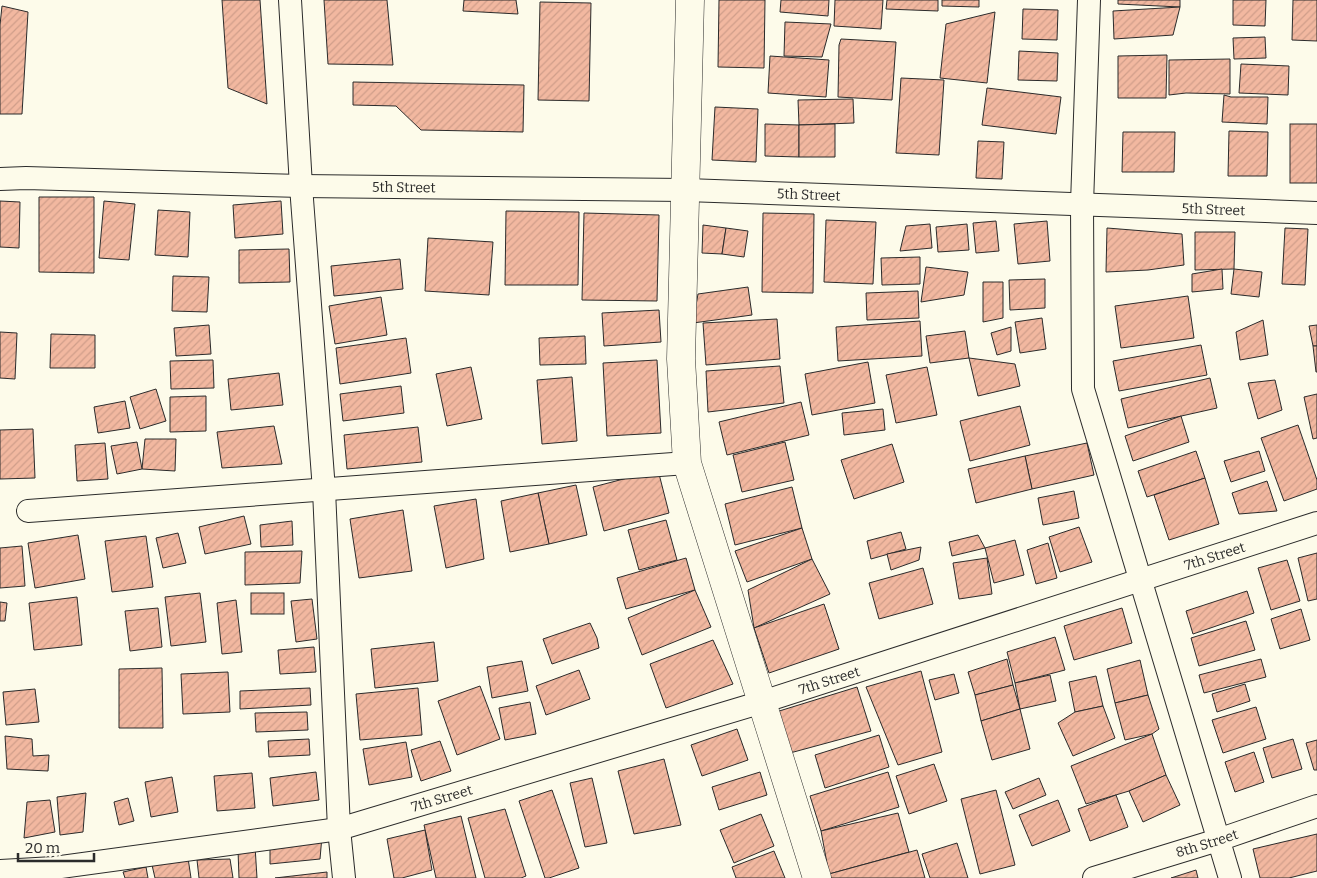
<svg xmlns="http://www.w3.org/2000/svg" width="1317" height="878" viewBox="0 0 1317 878" font-family="Bitter,serif">
  <defs>
    <pattern id="building-hatch" width="6" height="6" patternUnits="userSpaceOnUse" patternTransform="scale(1.25)"><rect width="6" height="6" fill="#f2b8a0"/><path d="M-1 1l2-2M0 6l6-6M5 7l2-2" fill="none" stroke="#d09e8a"/></pattern>
  </defs>
  <rect width="100%" height="100%" fill="#fdfbea"/>
  <g fill="url(#building-hatch)" stroke="#2b2b2b">
    <polygon points="222,0 260,0 267,104 228,88"/>
    <polygon points="324,0 387,0 393,65 328,64"/>
    <polygon points="464,0 516,0 518,14 463,11"/>
    <polygon points="719,0 765,0 764,68 718,67"/>
    <polygon points="781,0 829,0 828,16 780,12"/>
    <polygon points="835,0 883,0 881,29 834,26"/>
    <polygon points="887,0 938,0 938,11 886,9"/>
    <polygon points="942,0 979,0 979,7 942,6"/>
    <polygon points="1118,0 1180,0 1180,7 1118,4"/>
    <polygon points="1233,0 1266,0 1265,26 1233,25"/>
    <polygon points="1293,0 1317,0 1317,41 1292,40"/>
    <polygon points="540,2 591,3 589,101 538,100"/>
    <polygon points="2,6 28,12 22,114 0,114 0,25"/>
    <polygon points="1180,7 1173,35 1114,39 1113,11"/>
    <polygon points="1023,9 1058,10 1057,40 1022,39"/>
    <polygon points="995,12 987,83 940,78 946,24"/>
    <polygon points="785,22 831,24 822,57 784,56"/>
    <polygon points="1265,37 1266,58 1234,59 1233,38"/>
    <polygon points="841,39 896,42 892,100 838,97 839,45"/>
    <polygon points="1019,51 1058,53 1057,81 1018,80"/>
    <polygon points="1167,55 1166,98 1118,98 1118,56"/>
    <polygon points="770,56 829,60 826,97 768,93"/>
    <polygon points="1230,59 1230,94 1186,93 1169,95 1169,60"/>
    <polygon points="1241,64 1289,66 1288,95 1239,93"/>
    <polygon points="901,78 944,80 939,155 896,153"/>
    <polygon points="353,82 524,85 523,132 421,130 396,106 353,105"/>
    <polygon points="987,88 1061,97 1056,134 982,125"/>
    <polygon points="1224,95 1231,97 1268,97 1267,124 1222,122"/>
    <polygon points="853,99 854,123 799,125 798,100"/>
    <polygon points="715,107 758,109 756,162 712,160"/>
    <polygon points="765,124 799,125 799,157 765,156"/>
    <polygon points="835,124 835,157 799,157 799,125"/>
    <rect x="1290" y="124" width="27" height="59"/>
    <polygon points="1229,131 1268,132 1267,176 1228,176"/>
    <polygon points="1123,132 1175,132 1174,172 1122,172"/>
    <polygon points="978,141 1004,142 1002,179 976,178"/>
    <polygon points="39,197 94,197 94,273 39,272"/>
    <polygon points="0,201 20,202 19,248 0,247"/>
    <polygon points="104,201 135,204 129,260 99,258"/>
    <polygon points="281,201 283,234 235,238 233,205"/>
    <polygon points="158,210 190,212 188,257 155,255"/>
    <polygon points="506,211 579,212 578,285 505,285"/>
    <polygon points="584,213 659,215 657,301 582,300"/>
    <polygon points="763,213 814,214 813,293 762,292"/>
    <polygon points="826,220 876,222 873,284 824,282"/>
    <polygon points="996,221 999,251 976,253 973,223"/>
    <polygon points="1047,221 1050,261 1018,264 1014,224"/>
    <polygon points="930,224 932,248 900,251 906,226"/>
    <polygon points="967,224 969,250 938,252 936,227"/>
    <polygon points="703,225 726,228 722,254 702,253"/>
    <polygon points="726,228 748,231 744,257 722,254"/>
    <polygon points="1107,228 1182,234 1184,265 1148,270 1106,272"/>
    <polygon points="1285,228 1308,229 1305,285 1282,284"/>
    <polygon points="1195,232 1235,232 1234,269 1195,270"/>
    <polygon points="428,238 493,242 489,295 425,291"/>
    <polygon points="289,249 290,282 239,283 239,250"/>
    <polygon points="920,257 920,284 882,285 881,258"/>
    <polygon points="400,259 403,289 334,296 331,266"/>
    <polygon points="926,267 968,272 964,295 921,302"/>
    <polygon points="1222,269 1223,289 1192,292 1192,274"/>
    <polygon points="1234,269 1262,272 1259,297 1231,294"/>
    <polygon points="173,276 209,277 207,312 172,311"/>
    <polygon points="1045,279 1045,308 1010,310 1009,280"/>
    <polygon points="983,282 1003,282 1003,318 983,322"/>
    <polygon points="748,287 752,315 693,323 698,294"/>
    <polygon points="918,291 919,318 867,320 866,293"/>
    <polygon points="1188,296 1194,338 1121,348 1115,306"/>
    <polygon points="381,297 387,335 335,344 329,306"/>
    <polygon points="659,310 661,342 604,346 602,313"/>
    <polygon points="1042,318 1046,349 1020,353 1015,322"/>
    <polygon points="777,319 780,359 706,365 703,323"/>
    <polygon points="1263,320 1268,355 1240,360 1236,332"/>
    <polygon points="920,321 922,356 838,361 836,327"/>
    <polygon points="209,325 211,354 176,356 174,328"/>
    <polygon points="1317,325 1317,346 1313,346 1309,326"/>
    <polygon points="1011,327 1011,351 997,355 991,333"/>
    <polygon points="965,331 969,358 930,363 926,336"/>
    <polygon points="0,332 17,333 15,379 0,378"/>
    <polygon points="51,334 95,335 95,368 50,368"/>
    <polygon points="585,336 586,364 540,365 539,338"/>
    <polygon points="406,338 411,373 340,384 336,348"/>
    <polygon points="1201,345 1207,375 1119,391 1113,361"/>
    <polygon points="1313,346 1317,346 1317,372 1316,372"/>
    <polygon points="969,358 1015,364 1020,386 978,396"/>
    <polygon points="213,360 214,388 171,389 170,361"/>
    <polygon points="657,360 661,433 607,436 603,363"/>
    <polygon points="868,362 875,403 812,415 805,374"/>
    <polygon points="780,366 784,403 708,412 706,371"/>
    <polygon points="471,367 482,419 447,426 436,374"/>
    <polygon points="927,367 937,415 896,423 886,375"/>
    <polygon points="279,373 283,405 231,410 228,379"/>
    <polygon points="572,377 577,441 542,444 537,380"/>
    <polygon points="1210,378 1217,408 1128,428 1121,399"/>
    <polygon points="1275,380 1282,410 1258,419 1248,383"/>
    <polygon points="401,386 404,413 343,421 340,394"/>
    <polygon points="156,389 166,421 140,429 130,397"/>
    <polygon points="1317,394 1317,438 1313,439 1304,397"/>
    <polygon points="206,396 206,431 170,432 170,397"/>
    <polygon points="125,401 130,428 98,433 94,407"/>
    <polygon points="801,402 809,435 727,455 719,422"/>
    <polygon points="1020,406 1030,445 970,461 960,421"/>
    <polygon points="883,409 885,430 844,435 842,413"/>
    <polygon points="1181,416 1189,442 1133,461 1125,436"/>
    <polygon points="1298,425 1317,480 1317,489 1284,501 1261,438"/>
    <polygon points="274,426 282,464 222,468 217,432"/>
    <polygon points="418,427 422,462 347,469 344,435"/>
    <polygon points="33,429 35,478 0,479 0,430"/>
    <polygon points="145,439 176,439 175,471 142,469"/>
    <polygon points="137,442 142,469 117,474 111,446"/>
    <polygon points="785,442 794,480 742,492 733,455"/>
    <polygon points="105,443 108,479 77,481 75,445"/>
    <polygon points="1087,443 1094,475 1032,489 1025,456"/>
    <polygon points="892,444 904,482 854,499 841,460"/>
    <polygon points="1196,451 1205,478 1147,497 1138,471"/>
    <polygon points="1259,451 1265,471 1231,482 1224,461"/>
    <polygon points="1025,456 1032,489 976,503 968,469"/>
    <polygon points="658,470 669,513 604,531 593,487"/>
    <polygon points="1205,478 1219,524 1169,540 1154,495"/>
    <polygon points="1267,481 1277,511 1239,514 1232,493"/>
    <polygon points="576,485 587,535 549,544 538,493"/>
    <polygon points="792,487 802,528 735,545 725,504"/>
    <polygon points="1074,491 1079,518 1043,525 1038,498"/>
    <polygon points="538,493 549,544 510,552 501,501"/>
    <polygon points="476,499 484,559 446,568 434,506"/>
    <polygon points="403,510 412,571 359,578 350,519"/>
    <polygon points="244,516 251,544 205,554 199,527"/>
    <polygon points="666,520 677,560 639,570 628,530"/>
    <polygon points="292,521 293,545 261,547 260,525"/>
    <polygon points="1079,527 1092,562 1060,572 1049,537"/>
    <polygon points="802,528 812,559 747,582 735,551"/>
    <polygon points="901,532 906,549 871,559 867,541"/>
    <polygon points="178,533 186,563 163,568 156,538"/>
    <polygon points="78,535 85,579 35,588 28,543"/>
    <polygon points="978,535 985,548 952,556 949,542"/>
    <polygon points="146,536 153,587 112,592 105,541"/>
    <polygon points="1015,540 1024,575 994,583 985,548"/>
    <polygon points="1048,543 1057,578 1036,584 1027,550"/>
    <polygon points="22,546 25,586 0,588 0,548"/>
    <polygon points="921,547 919,560 891,570 887,554"/>
    <polygon points="302,551 300,583 245,585 245,552"/>
    <polygon points="1317,553 1317,599 1308,601 1298,558"/>
    <polygon points="686,558 695,590 626,609 617,578"/>
    <polygon points="987,558 992,594 959,599 953,563"/>
    <polygon points="812,559 830,594 754,628 748,590"/>
    <polygon points="1287,560 1300,601 1271,610 1258,568"/>
    <polygon points="923,568 933,604 879,619 869,583"/>
    <polygon points="695,590 711,627 642,655 628,618"/>
    <polygon points="1247,591 1254,613 1193,634 1186,611"/>
    <polygon points="200,593 206,642 171,646 165,597"/>
    <rect x="251" y="593" width="33" height="21"/>
    <polygon points="77,597 82,645 34,650 29,603"/>
    <polygon points="312,599 317,639 296,642 291,601"/>
    <polygon points="236,600 242,652 222,654 217,603"/>
    <polygon points="0,602 7,603 5,621 0,621"/>
    <polygon points="824,604 839,649 769,673 754,628"/>
    <polygon points="158,608 162,647 130,651 125,611"/>
    <polygon points="1122,608 1132,643 1074,660 1064,626"/>
    <polygon points="1301,609 1310,640 1280,649 1271,619"/>
    <polygon points="1246,621 1255,650 1199,666 1191,638"/>
    <polygon points="590,623 597,638 599,648 552,664 543,639"/>
    <polygon points="1055,637 1065,670 1015,683 1007,652"/>
    <polygon points="713,640 733,684 666,708 650,664"/>
    <polygon points="434,642 438,681 375,688 371,649"/>
    <polygon points="314,647 316,672 280,674 278,650"/>
    <polygon points="1007,659 1013,685 975,695 968,672"/>
    <polygon points="1261,659 1266,677 1204,693 1199,675"/>
    <polygon points="1140,660 1148,695 1115,703 1107,669"/>
    <polygon points="522,661 528,691 492,698 487,667"/>
    <polygon points="162,668 163,728 119,728 119,669"/>
    <polygon points="579,670 590,699 546,715 536,686"/>
    <polygon points="921,671 942,752 898,765 866,687"/>
    <polygon points="228,672 230,712 183,714 181,674"/>
    <polygon points="954,674 959,693 935,700 929,680"/>
    <polygon points="1050,675 1056,701 1020,709 1015,683"/>
    <polygon points="1096,676 1103,706 1075,712 1069,682"/>
    <polygon points="1245,684 1250,701 1217,712 1212,694"/>
    <polygon points="1013,685 1020,709 981,721 975,695"/>
    <polygon points="480,686 500,739 457,755 438,701"/>
    <polygon points="857,687 871,731 790,753 776,712"/>
    <polygon points="310,688 311,705 240,709 240,691"/>
    <polygon points="418,688 422,735 360,740 356,694"/>
    <polygon points="35,689 39,722 6,725 3,692"/>
    <polygon points="1148,695 1159,729 1152,734 1125,740 1115,703"/>
    <polygon points="530,702 536,734 505,740 499,708"/>
    <polygon points="1103,706 1115,738 1073,756 1058,723 1075,712"/>
    <polygon points="1256,707 1266,739 1223,753 1212,720"/>
    <polygon points="1020,709 1030,749 992,760 981,721"/>
    <polygon points="307,712 308,730 256,732 255,713"/>
    <polygon points="737,729 748,760 702,776 691,745"/>
    <polygon points="1152,734 1166,775 1129,791 1086,804 1071,766"/>
    <polygon points="879,735 889,767 825,788 815,755"/>
    <polygon points="5,736 32,739 33,756 49,755 48,771 7,769"/>
    <polygon points="309,739 310,755 269,757 268,741"/>
    <polygon points="1293,739 1302,769 1272,778 1263,748"/>
    <polygon points="1317,740 1317,770 1314,770 1306,743"/>
    <polygon points="440,741 451,771 421,781 411,750"/>
    <polygon points="406,742 412,777 369,785 363,749"/>
    <polygon points="1254,752 1264,782 1235,792 1225,762"/>
    <polygon points="664,759 681,825 634,834 618,771"/>
    <polygon points="934,764 947,801 909,814 896,776"/>
    <polygon points="316,772 319,800 273,806 270,778"/>
    <polygon points="760,772 767,795 719,810 712,787"/>
    <polygon points="888,772 899,807 821,831 810,796"/>
    <polygon points="252,773 255,808 217,811 214,776"/>
    <polygon points="1166,775 1180,805 1143,822 1129,791"/>
    <polygon points="172,777 178,812 151,817 145,782"/>
    <polygon points="592,778 607,843 585,847 570,783"/>
    <polygon points="1039,778 1046,795 1013,809 1005,792"/>
    <polygon points="552,790 579,868 549,878 545,878 519,801"/>
    <polygon points="996,790 1015,865 980,874 961,799"/>
    <polygon points="86,793 83,832 60,835 57,797"/>
    <polygon points="1116,795 1128,827 1090,841 1078,809"/>
    <polygon points="128,798 134,821 119,825 114,802"/>
    <polygon points="50,800 55,832 24,838 27,802"/>
    <polygon points="1058,800 1070,831 1032,846 1019,815"/>
    <polygon points="505,809 526,876 521,878 485,878 468,818"/>
    <polygon points="898,813 909,852 829,874 821,831"/>
    <polygon points="761,814 774,846 734,863 720,830"/>
    <polygon points="461,816 476,878 436,878 424,825"/>
    <polygon points="425,830 432,870 402,878 394,878 387,839"/>
    <polygon points="1317,834 1317,871 1289,878 1260,878 1253,849"/>
    <polygon points="322,836 320,859 270,864 270,843"/>
    <polygon points="957,843 968,878 930,878 922,854"/>
    <polygon points="255,846 257,878 239,878 238,850"/>
    <polygon points="917,850 925,878 830,878 829,874"/>
    <polygon points="774,851 785,878 736,878 732,867"/>
    <polygon points="188,858 191,878 155,878 152,865"/>
    <polygon points="230,859 233,878 199,878 197,860"/>
    <polygon points="146,867 148,878 125,878 123,872"/>
    <polygon points="1196,870 1198,878 1171,878"/>
    <polygon points="327,872 327,878 275,878"/>
  </g>
  <g fill="none" stroke-linecap="round" stroke-linejoin="round">
    <g stroke="#2b2b2b" stroke-width="24">
      <g id="street">
        <polyline points="290,0 301,186 324,490 339,829 344,878"/>
        <polyline points="1089,0 1082,204 1083,389 1230,878"/>
        <path id="s1" d="M0,179L26,178L301,186L686,190L1317,213"/>
        <polyline points="28,511 687,463"/>
        <path id="s2" d="M0,871L54,868L339,829L762,702L1317,523"/>
        <path id="s3" d="M1094,878L1218,840L1317,806"/>
      </g>
    </g>
    <g stroke="#2b2b2b" stroke-width="29">
      <polyline id="secondary" points="690,0 681,359 687,463 817,878"/>
    </g>
    <use href="#street" stroke="#fdfbea" stroke-width="22"/>
    <use href="#secondary" stroke="#fdfbea" stroke-width="28"/>
  </g>
  <g text-anchor="middle" dominant-baseline="central" stroke-width="4" stroke-linejoin="round" paint-order="stroke">
    <g font-size="14" fill="#2b2b2b" stroke="#fdfbea">
      <text stroke="none"><textPath href="#s1" startOffset="404">5th Street</textPath></text>
      <text stroke="none"><textPath href="#s1" startOffset="809">5th Street</textPath></text>
      <text stroke="none"><textPath href="#s1" startOffset="1214">5th Street</textPath></text>
      <text stroke="none"><textPath href="#s2" startOffset="1259">7th Street</textPath></text>
      <text stroke="none"><textPath href="#s2" startOffset="854">7th Street</textPath></text>
      <text stroke="none"><textPath href="#s2" startOffset="449">7th Street</textPath></text>
      <text stroke="none"><textPath href="#s3" startOffset="118">8th Street</textPath></text>
    </g>
  </g>
  <path d="M18 853v8h76v-8" fill="none" stroke="#2b2b2b" stroke-width="2.5"/>
  <text x="25" y="853" font-size="15" fill="#2b2b2b" stroke="#fdfbea" stroke-width="4" paint-order="stroke">20 m</text>
</svg>
